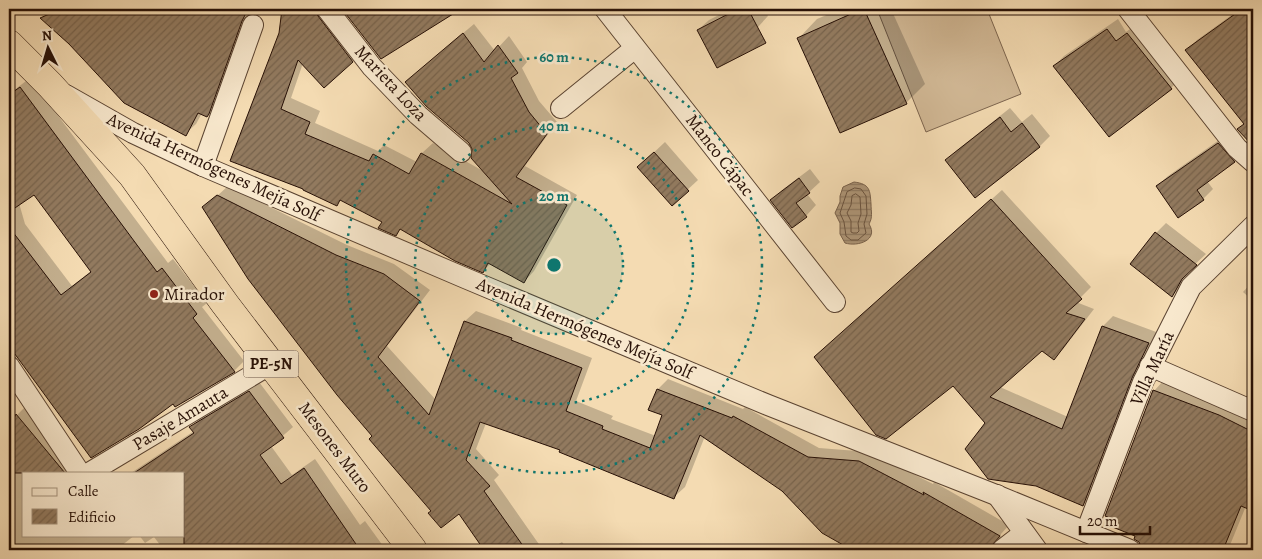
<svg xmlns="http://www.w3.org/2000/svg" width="1262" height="559" viewBox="0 0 1262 559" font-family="Alegreya,serif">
  <defs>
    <pattern id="water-rules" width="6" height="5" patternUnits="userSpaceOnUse" patternTransform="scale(1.25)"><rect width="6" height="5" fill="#ae9678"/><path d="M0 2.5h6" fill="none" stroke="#8e7960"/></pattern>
    <pattern id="building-hatch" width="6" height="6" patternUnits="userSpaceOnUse" patternTransform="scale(1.25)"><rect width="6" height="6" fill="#927a5f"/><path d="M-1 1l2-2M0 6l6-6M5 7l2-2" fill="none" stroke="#77634c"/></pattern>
  </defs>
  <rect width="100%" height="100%" fill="#f4dbb2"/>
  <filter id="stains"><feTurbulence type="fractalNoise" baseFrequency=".004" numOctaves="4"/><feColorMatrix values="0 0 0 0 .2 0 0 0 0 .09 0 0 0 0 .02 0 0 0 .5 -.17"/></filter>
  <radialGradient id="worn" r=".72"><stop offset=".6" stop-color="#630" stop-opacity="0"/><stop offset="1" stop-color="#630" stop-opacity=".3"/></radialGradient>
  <polygon fill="#d1b895" stroke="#7c644e" points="877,9 987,9 1021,94 926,132"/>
  <path fill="url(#water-rules)" stroke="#78604a" d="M854,182C870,184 870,190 871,204C871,212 873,217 869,224C879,240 858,247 845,243L840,234V223L835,213L840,202V196L843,187Z"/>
  <g fill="#0003" fill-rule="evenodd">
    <polygon points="51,9 252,9 219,102 207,116 202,113 196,124 185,134 70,43 42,18"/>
    <polygon points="284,9 330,9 362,50 352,61 303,63 291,98 320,111 315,123 378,151 384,145 417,162 422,153 433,143 485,172 474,148 417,72 474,24 495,51 509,36 527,62 522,68 539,101 557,122 525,166 577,195 534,271 524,282 491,263 483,271 401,229 396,234 383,222 342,199 337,204 305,188 232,160 281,33"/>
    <polygon points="343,9 458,9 381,57"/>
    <polygon points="623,9 635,9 627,15"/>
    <polygon points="731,9 764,9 768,16 758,27 713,58 698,30 709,20"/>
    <polygon points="841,9 891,9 925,84 906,103 799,38 817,19"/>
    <polygon points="1240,9 1253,9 1253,145 1247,139 1245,123 1187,50 1197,40"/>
    <polygon points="1118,19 1126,32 1138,23 1181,78 1171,88 1054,66 1064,56"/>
    <path d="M30,78L168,263L173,259L207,303L202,307L244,361L234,371L176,406L173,402L92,456L9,344V94ZM34,193L91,271L72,286L25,224L19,203Z"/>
    <polygon points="1010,108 1022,122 1032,114 1050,136 1040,146 975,196 947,160 957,150"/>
    <polygon points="1229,133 1245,151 1235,161 1207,181 1213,189 1203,199 1157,186 1168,176"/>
    <polygon points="665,142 698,180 672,204 649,157"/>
    <polygon points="810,169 820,182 807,194 816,205 806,216 772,200 782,190"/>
    <polygon points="228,186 347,245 394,264 430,290 387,346 436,400 465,321 476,311 522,328 521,330 592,358 576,401 613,416 611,419 656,436 664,414 650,409 658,389 668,379 743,409 745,407 819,448 870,452 933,484 934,482 1009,525 1001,534 1000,540 1007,550 854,550 823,532 783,490 705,436 685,487 674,497 561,449 486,423 476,449 499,475 494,480 543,550 486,550 459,512 433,510 374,436 204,208"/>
    <polygon points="1002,190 1091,287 1076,302 1094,309 1064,348 1054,358 1042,350 1000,387 1068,417 1103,326 1113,316 1159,333 1093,495 1083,505 987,423 953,384 826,347"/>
    <polygon points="1166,223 1206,254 1192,267 1182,286 1172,296 1156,233"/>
    <polygon points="1253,281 1253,301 1243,292"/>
    <polygon points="1253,378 1253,385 1250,382"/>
    <polygon points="1164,380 1253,418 1253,509 1246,506 1228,550 1147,550 1143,548 1154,391"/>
    <polygon points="259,382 293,427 271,446 292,475 315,459 360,525 365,521 386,550 164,550 154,537 145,543 139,535 184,535 184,473 131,473 194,431 191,427 201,417"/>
    <polygon points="27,405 76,473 24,473 24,535 135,535 116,550 9,550 9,432 17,415"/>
    <polygon points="562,542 568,550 549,550"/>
  </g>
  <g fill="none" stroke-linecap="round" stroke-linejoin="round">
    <g stroke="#6a533f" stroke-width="1">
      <polygon points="855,188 861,189 866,196 867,214 864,224 866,233 858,240 851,240 846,236 844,222 840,213 847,192"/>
      <polygon points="856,194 860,197 861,214 858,223 859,231 857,233 853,233 851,232 851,221 847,213 851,205 852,196"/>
    </g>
  </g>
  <g fill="url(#building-hatch)" stroke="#271006">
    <polygon points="61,9 248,9 242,21 209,114 207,117 198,113 186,136 124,103 69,44 40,18"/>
    <polygon points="282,9 315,9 318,16 353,62 324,88 298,60 281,109 310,122 305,134 369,161 373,154 409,174 421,153 512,204 471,158 472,149 469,143 426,106 405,82 463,33 484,62 498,45 518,73 511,78 529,112 547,134 516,177 567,205 524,283 488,263 483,273 455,261 400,229 396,236 378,228 382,222 340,200 337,206 303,190 303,189 230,161 279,33"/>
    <polygon points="342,9 461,9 381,59"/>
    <polygon points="738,9 748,9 766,43 717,68 697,30"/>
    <polygon points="862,9 864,9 907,104 840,133 797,38"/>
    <polygon points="1242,9 1253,9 1253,146 1237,129 1244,124 1185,50"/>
    <polygon points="1107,29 1116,41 1127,33 1172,89 1109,137 1053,66"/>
    <polygon points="20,87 157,272 162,268 197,314 193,318 235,372 175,407 173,404 139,429 91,458 9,346 9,227 61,295 91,272 34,195 9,212 9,95"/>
    <polygon points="1000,117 1011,132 1022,123 1040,147 975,198 945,160"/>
    <polygon points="1218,143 1235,162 1197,190 1204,200 1178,218 1156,186"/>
    <polygon points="654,152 689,191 672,206 637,167"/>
    <polygon points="799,178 810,193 796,203 807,217 792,228 770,200"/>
    <polygon points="217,195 336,255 384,274 420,301 378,357 429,415 464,321 512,338 511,340 582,368 566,411 603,426 602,429 650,448 662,415 648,410 657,389 732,418 733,416 808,457 859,461 924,495 923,492 1000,536 988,550 852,550 822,533 782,491 700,435 674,499 559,452 560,450 480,422 466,460 490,486 484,491 526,550 484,550 459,514 441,528 428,513 431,511 369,439 372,436 337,395 268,305 248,279 202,207"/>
    <polygon points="991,199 1082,299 1066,313 1085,319 1054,360 1042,351 990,397 1062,429 1102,326 1149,343 1132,378 1083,506 1036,486 988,479 965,449 985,423 953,386 886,439 876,435 814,357"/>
    <polygon points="1155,232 1197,265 1182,279 1172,297 1130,264"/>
    <polygon points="1153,390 1219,415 1253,432 1253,511 1241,506 1223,550 1144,550 1142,549 1139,542 1134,539 1135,536 1110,526 1113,519 1105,516"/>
    <polygon points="249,391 284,438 260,455 281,484 304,468 360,550 184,550 184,473 134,473 194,433 189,427"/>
    <polygon points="16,414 65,473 9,473 9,429"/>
  </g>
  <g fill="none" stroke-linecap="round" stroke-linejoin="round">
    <g stroke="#5a4331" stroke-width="22">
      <g id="minor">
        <polyline points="327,9 372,67 418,115 461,152"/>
        <polyline points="605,9 835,302"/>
        <polyline points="1128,9 1237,148 1253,162"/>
        <polyline points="66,95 133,133 203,166 465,278 768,405 996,495 1130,550"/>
        <polyline points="561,108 635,48"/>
        <polyline points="203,166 253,25"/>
        <polyline points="9,366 80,473"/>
        <polyline points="1150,366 1253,411"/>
        <polyline points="89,473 271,364"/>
        <polyline points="997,495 1037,550"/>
        <polyline points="1086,532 1143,382 1191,287 1253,226"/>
        <polyline points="1002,550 1024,533"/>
      </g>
    </g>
    <g stroke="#271006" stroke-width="29">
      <polyline id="trunk" points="9,44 50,85 132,175 225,304 413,550"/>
    </g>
    <use href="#minor" stroke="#f8e8cd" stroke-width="20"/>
    <use href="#trunk" stroke="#f4dbb2" stroke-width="28"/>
  </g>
  <circle cx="554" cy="265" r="69" fill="#0f766e" fill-opacity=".12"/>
  <g fill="none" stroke="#0f766e" stroke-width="2.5" stroke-dasharray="2.5 5">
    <circle cx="554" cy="265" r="69"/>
    <circle cx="554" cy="265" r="139"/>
    <circle cx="554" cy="265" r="208"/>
  </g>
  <circle fill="#8f2418" stroke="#f8e8cd" stroke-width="2" cx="154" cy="294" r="5"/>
  <g text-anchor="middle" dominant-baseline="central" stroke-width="5" stroke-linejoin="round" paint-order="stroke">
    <rect fill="#f8e8cd" stroke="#665142" stroke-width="1" x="243.5" y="350.5" width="55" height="27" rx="4"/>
    <g font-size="16" font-weight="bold" fill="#271006">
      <text x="271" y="364">PE-5N</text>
    </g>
    <g font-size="18" fill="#271006" stroke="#f8e8cd">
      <text transform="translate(391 83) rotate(47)">Marieta Loza</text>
      <text transform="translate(720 155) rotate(52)">Manco Cápac</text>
      <text transform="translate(214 167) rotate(25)">Avenida Hermógenes Mejía Solf</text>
      <text transform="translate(585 328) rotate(23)">Avenida Hermógenes Mejía Solf</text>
      <text transform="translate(1152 368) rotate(-65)">Villa María</text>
      <text transform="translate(180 418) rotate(-31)">Pasaje Amauta</text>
      <text transform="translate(335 447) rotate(53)">Mesones Muro</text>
    </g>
    <g font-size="18" fill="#271006" stroke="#f8e8cd" text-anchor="start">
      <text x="164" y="294">Mirador</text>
    </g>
  </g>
  <circle cx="554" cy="265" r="8" fill="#0f766e" stroke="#f8e8cd" stroke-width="2.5"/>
  <g font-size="15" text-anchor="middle" font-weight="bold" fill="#0f766e" stroke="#f8e8cd" stroke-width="5" stroke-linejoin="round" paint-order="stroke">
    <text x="554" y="62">60 m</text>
    <text x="554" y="131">40 m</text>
    <text x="554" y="201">20 m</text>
  </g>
  <rect width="1262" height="559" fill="none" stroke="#f4dbb2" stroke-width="30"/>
  <rect x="10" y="10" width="1242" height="539" fill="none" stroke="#271006" stroke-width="2.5"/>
  <rect x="15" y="15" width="1232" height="529" fill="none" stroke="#271006"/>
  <rect x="22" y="472" width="162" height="65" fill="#f8e8cd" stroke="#a4927d"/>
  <rect x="32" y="488" width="25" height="8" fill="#f8e8cd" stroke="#a4927d"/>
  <text x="68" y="496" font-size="15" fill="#271006">Calle</text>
  <rect x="32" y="509" width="25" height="15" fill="url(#building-hatch)" stroke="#a4927d"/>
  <text x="68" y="522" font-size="15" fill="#271006">Edificio</text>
  <g transform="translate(48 48) rotate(355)" stroke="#f8e8cd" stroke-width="4" paint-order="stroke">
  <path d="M0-4L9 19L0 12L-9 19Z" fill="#271006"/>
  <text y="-8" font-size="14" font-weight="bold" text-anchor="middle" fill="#271006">N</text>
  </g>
  <path d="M1080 526v8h70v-8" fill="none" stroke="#271006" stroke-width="2.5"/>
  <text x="1087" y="526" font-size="15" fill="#271006" stroke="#f8e8cd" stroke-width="4" paint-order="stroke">20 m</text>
  <rect width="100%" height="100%" filter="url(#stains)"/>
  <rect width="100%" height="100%" fill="url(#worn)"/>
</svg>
